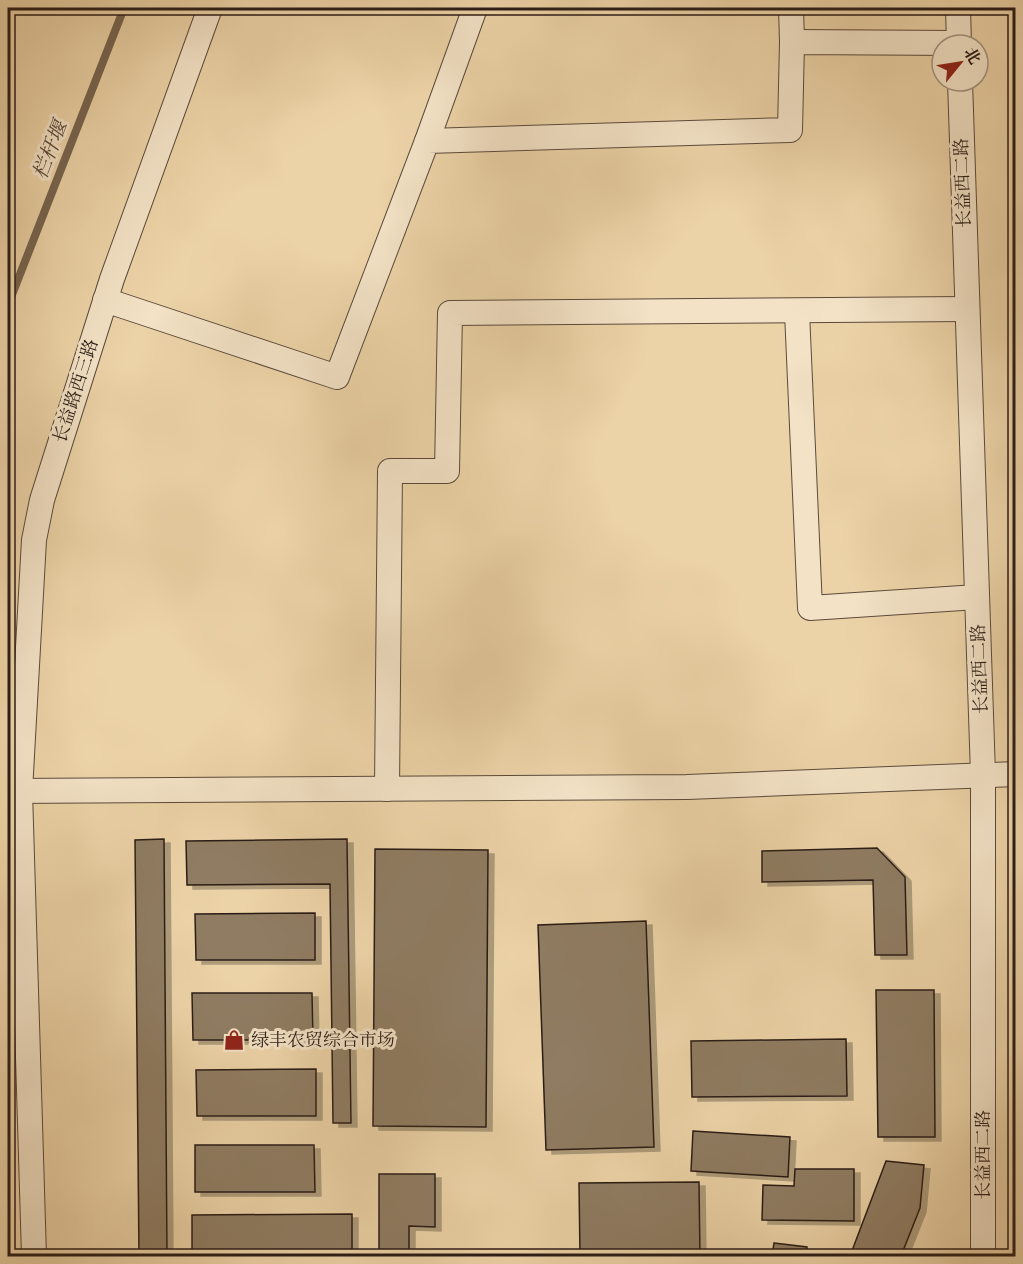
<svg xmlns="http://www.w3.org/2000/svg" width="1023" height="1264" viewBox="0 0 1023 1264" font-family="Cardo,'Noto Serif SC',serif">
  <defs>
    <filter id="shadow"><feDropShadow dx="6" dy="4" stdDeviation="0" flood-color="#0004"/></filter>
  </defs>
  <rect width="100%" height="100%" fill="#ecd3a7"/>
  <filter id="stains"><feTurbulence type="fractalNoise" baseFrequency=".00333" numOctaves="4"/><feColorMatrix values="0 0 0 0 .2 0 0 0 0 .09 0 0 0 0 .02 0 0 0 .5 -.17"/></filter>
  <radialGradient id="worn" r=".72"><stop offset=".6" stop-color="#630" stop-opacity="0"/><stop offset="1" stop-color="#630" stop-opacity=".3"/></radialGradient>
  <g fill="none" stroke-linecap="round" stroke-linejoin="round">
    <polyline stroke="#776550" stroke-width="8" points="8,305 124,8"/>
  </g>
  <g fill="#8f7c62" stroke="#2b1d17" stroke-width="1.5" filter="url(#shadow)">
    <polygon points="164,839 167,1256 139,1256 135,840"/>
    <polygon points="347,839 351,1123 333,1123 330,884 187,885 186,841"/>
    <polygon points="877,848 905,877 907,955 875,955 873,880 762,882 762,851"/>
    <polygon points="375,849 488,850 486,1127 373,1126"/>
    <polygon points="315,913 315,960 196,960 195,914"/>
    <polygon points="646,921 654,1147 546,1150 538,925"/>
    <polygon points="876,990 934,990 935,1137 878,1137"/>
    <polygon points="192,993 312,993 313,1040 193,1040"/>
    <polygon points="846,1039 847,1096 692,1097 691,1041"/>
    <polygon points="316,1069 316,1116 197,1116 196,1070"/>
    <polygon points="693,1131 790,1137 788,1177 691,1171"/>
    <polygon points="195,1145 314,1145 315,1192 195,1192"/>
    <polygon points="886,1161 924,1165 920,1208 901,1256 850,1256"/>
    <polygon points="795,1169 854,1169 854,1221 762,1220 763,1185 794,1186"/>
    <polygon points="379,1174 435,1174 435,1227 409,1226 409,1256 379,1256"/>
    <polygon points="699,1182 700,1256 580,1256 579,1183"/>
    <polygon points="352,1214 352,1256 192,1256 192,1215"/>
    <polygon points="774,1243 807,1247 806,1256 772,1256"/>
  </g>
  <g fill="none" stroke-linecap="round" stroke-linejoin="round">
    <g stroke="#5b4a3b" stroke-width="26">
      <g id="street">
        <polyline points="791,8 792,42"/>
        <polyline points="958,8 959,45"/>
        <polyline points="960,81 983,775 983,1256"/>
        <polyline points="427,141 475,8"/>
        <polyline points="105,300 337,377 427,141 790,130 792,42 959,43"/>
        <polyline points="797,312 810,608 977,597"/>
        <polyline points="387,789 390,471 447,471 450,313 967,309"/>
        <polyline points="8,791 687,787 1016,774"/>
        <polyline points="34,1256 20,791 34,540 42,500 112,279 210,8"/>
      </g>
    </g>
    <use href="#street" stroke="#f3e2c6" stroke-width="24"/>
  </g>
  <defs>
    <g id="shop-bare" transform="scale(1.62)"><path d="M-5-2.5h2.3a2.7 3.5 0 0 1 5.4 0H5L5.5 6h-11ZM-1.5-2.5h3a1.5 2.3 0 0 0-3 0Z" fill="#8f2418" stroke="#f3e2c6" stroke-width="2.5" paint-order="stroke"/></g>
  </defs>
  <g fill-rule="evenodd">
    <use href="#shop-bare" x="234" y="1040"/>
  </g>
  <g text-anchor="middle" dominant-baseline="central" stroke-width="6" stroke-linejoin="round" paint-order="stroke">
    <g font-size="18" fill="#2b1d17" stroke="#f3e2c6">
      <text transform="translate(963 183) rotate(-92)">长益西二路</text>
      <text transform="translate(76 391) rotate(-72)">长益路西三路</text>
      <text transform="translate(980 669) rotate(-92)">长益西二路</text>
      <text transform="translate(983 1155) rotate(-90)">长益西二路</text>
    </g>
    <g font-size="18" fill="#2b1d17" stroke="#f3e2c6" text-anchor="start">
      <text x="251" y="1040">绿丰农贸综合市场</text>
    </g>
    <g font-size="20" font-style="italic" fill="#574738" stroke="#f3e2c6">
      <text transform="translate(50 150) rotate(-69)">栏杆堰</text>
    </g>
  </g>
  <rect width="1023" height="1264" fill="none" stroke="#ecd3a7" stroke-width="30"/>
  <rect x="9" y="9" width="1005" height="1246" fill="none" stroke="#2b1d17" stroke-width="3"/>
  <rect x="15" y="15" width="993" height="1234" fill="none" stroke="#2b1d17" stroke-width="1.5"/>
  <g transform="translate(960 63) rotate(60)"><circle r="28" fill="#f3e2c6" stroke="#a39380" stroke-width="1.5"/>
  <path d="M0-4.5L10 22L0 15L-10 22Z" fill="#8f2418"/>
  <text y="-9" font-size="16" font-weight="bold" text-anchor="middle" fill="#2b1d17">北</text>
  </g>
  <rect width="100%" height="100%" filter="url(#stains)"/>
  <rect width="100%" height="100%" fill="url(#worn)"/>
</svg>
